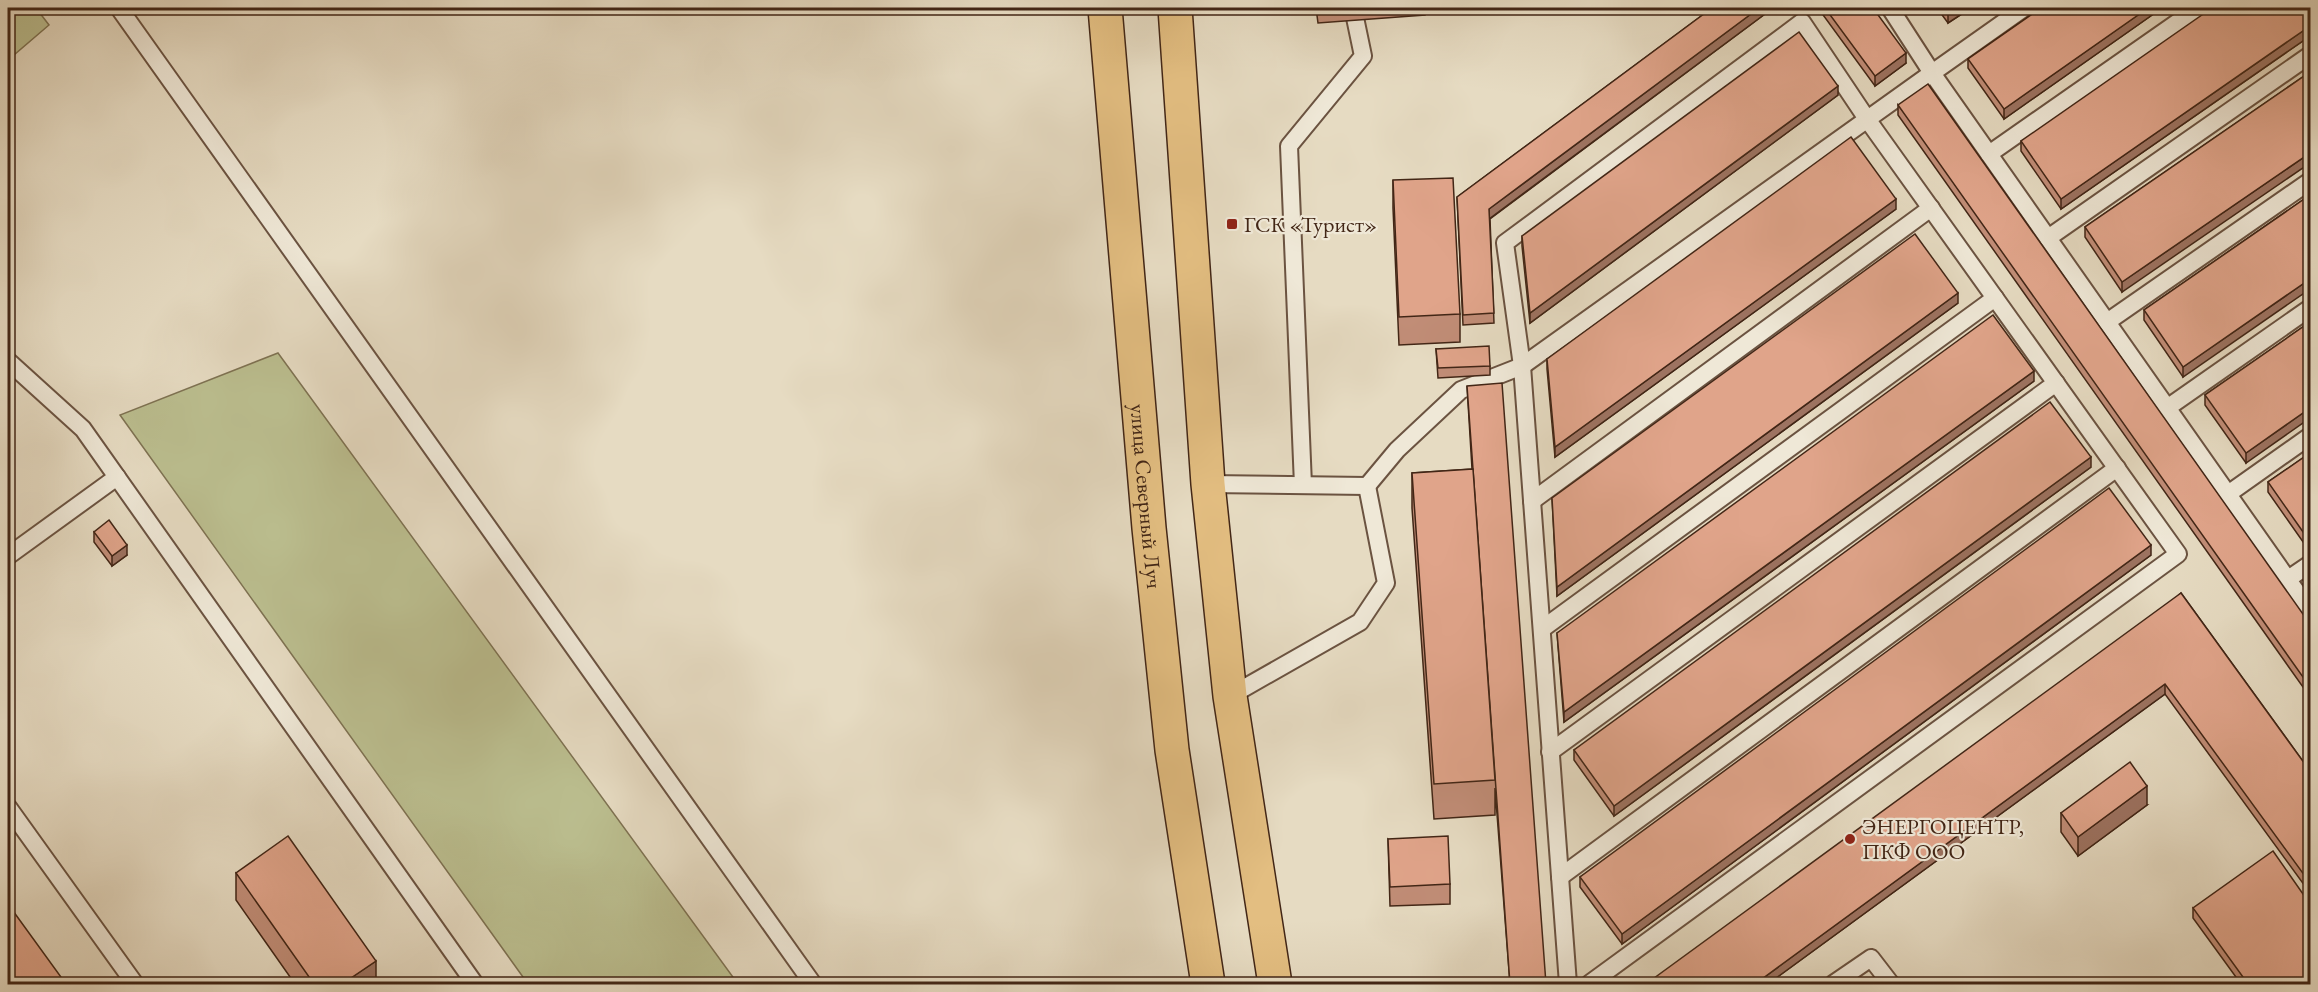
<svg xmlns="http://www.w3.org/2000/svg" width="2318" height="992" viewBox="0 0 2318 992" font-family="'EB Garamond',serif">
  <rect width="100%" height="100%" fill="#e6dbc2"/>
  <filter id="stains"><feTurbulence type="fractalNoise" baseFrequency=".00333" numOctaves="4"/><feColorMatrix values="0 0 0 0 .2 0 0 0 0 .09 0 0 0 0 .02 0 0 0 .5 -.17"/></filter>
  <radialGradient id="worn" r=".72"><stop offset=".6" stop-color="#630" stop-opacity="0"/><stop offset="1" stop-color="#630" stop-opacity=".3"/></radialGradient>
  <g fill="#bbbe8f" stroke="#7e7252" stroke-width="1.5">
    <polygon points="8,8 36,8 49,25 8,60"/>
    <polygon points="278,353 738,984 528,984 120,415"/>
  </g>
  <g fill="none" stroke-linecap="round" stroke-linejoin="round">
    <g stroke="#6b5341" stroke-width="20">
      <g id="lane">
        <polyline points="119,8 813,984"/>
        <polyline points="1890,8 1932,73 2024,8"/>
        <polyline points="1989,154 2198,8"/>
        <polyline points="2048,238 2310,55"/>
        <polyline points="2107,322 2310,181"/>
        <polyline points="8,361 83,429 475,984"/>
        <polyline points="2167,408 2310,308"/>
        <polyline points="1208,484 1367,486 1397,450 1461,390 1522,366 1932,73 2310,611"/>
        <polyline points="1303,485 1289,146 1363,56 1353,8"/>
        <polyline points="2228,494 2310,436"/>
        <polyline points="1532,501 1931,208"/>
        <polyline points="8,556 117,477"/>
        <polyline points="2288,579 2310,564"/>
        <polyline points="1542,629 1995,298"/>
        <polyline points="1230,696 1360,622 1386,583 1367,486"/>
        <polyline points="1550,752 2056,383"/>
        <polyline points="8,807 135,984"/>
        <polyline points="1560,877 2117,468"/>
        <polyline points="1568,984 1522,366 1505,243 1802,22 1867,119 2178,554 1589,984"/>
        <polyline points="1833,984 1871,958 1891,984"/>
      </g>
    </g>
    <g stroke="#422616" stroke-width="36">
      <g id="primary">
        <path id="s1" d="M1105,8L1149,528L1172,750L1208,984"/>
        <polyline points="1175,8 1208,484 1230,696 1275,984"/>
      </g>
    </g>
    <use href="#lane" stroke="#efe8d7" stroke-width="16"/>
    <use href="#primary" stroke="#e3be81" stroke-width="33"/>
  </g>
  <g fill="#c18d77" stroke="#422616" stroke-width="1.5">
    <polygon points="1316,8 1425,8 1425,15 1318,23"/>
    <polygon points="1712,8 1773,8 1490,219 1494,323 1463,325 1457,197"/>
    <polygon points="1818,8 1873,8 1906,63 1875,86"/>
    <polygon points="1937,8 1971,8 1948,23"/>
    <polygon points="2041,8 2162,8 2004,119 1968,68 1968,59"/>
    <polygon points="2310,8 2310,36 2061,209 2021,151 2021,141"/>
    <polygon points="2310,72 2122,292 2085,237 2085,227"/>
    <polygon points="1838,95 1530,323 1522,246 1522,236"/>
    <polygon points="1898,105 2310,624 2310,697 1898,115"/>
    <polygon points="1393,180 1460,314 1460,342 1399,345 1393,208"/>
    <polygon points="2310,195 2183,377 2144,320 2144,310"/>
    <polygon points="1896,209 1555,457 1547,369 1547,359"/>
    <polygon points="1958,303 1557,596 1552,498"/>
    <polygon points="2310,322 2246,463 2205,405 2205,395"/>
    <polygon points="1436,349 1490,366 1490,375 1438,378"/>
    <polygon points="2034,381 1564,722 1557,633"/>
    <polygon points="1467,386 1546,984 1510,984 1495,788 1495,815 1434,819 1412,508 1412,473 1472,469"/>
    <polygon points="2310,453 2308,549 2268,492 2268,482"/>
    <polygon points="2091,467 1614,816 1574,760 1574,750"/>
    <polygon points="94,532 127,555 112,566 94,542"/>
    <polygon points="2151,555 1622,944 1580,887 1580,877"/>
    <polygon points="2181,593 2310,771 2310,893 2165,694 1768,984"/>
    <polygon points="2147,805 2078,856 2061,832 2061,813"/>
    <polygon points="1388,839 1450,884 1450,904 1390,906"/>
    <polygon points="236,873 376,984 295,984 236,900"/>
    <polygon points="2193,908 2310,984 2241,984 2193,918"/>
  </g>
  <g fill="#9d7361" stroke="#422616" stroke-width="1.5">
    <polygon points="1759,8 1773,8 1489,219 1489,209"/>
    <polygon points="1957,8 1971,8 1948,23 1948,14"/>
    <polygon points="2148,8 2162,8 2004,119 2004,109"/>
    <polygon points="2310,26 2310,36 2061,209 2061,199"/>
    <polygon points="1906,53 1906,63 1875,86 1875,76"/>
    <polygon points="1838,86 1838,95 1530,323 1530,313"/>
    <polygon points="2310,153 2310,163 2122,292 2122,282"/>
    <polygon points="1896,199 1896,209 1555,457 1555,447"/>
    <polygon points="2310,279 2310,289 2183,377 2183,367"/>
    <polygon points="1958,293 1958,303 1557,596 1557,587"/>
    <polygon points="2034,371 2034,381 1564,722 1564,712"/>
    <polygon points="2310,408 2310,418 2246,463 2246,453"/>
    <polygon points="2091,457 2091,467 1614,816 1614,806"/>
    <polygon points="2310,537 2310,547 2308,549 2308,539"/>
    <polygon points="127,545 127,555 112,566 112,556"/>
    <polygon points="2151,545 2151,555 1622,944 1622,934"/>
    <polygon points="2165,684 2165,694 1768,984 1755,984"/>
    <polygon points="2147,786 2147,805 2078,856 2078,837"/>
    <polygon points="376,961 376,984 342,984"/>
  </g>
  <g fill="#e0a48a" stroke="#422616" stroke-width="1.5">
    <polygon points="1317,8 1393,8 1318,14"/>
    <polygon points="1712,8 1759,8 1489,209 1494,313 1463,315 1457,197"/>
    <polygon points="1825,8 1873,8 1906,53 1875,76"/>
    <polygon points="1944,8 1957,8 1948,14"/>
    <polygon points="2041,8 2148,8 2004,109 1968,59"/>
    <polygon points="2212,8 2310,8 2310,26 2061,199 2021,141"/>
    <polygon points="1799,32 1838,86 1530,313 1522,236"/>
    <polygon points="2310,72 2310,153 2122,282 2085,227"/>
    <polygon points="1928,84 2310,624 2310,687 1898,105"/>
    <polygon points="1851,137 1896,199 1555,447 1547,359"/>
    <polygon points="1453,178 1460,314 1399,317 1393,180"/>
    <polygon points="2310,195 2310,279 2183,367 2144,310"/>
    <polygon points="1915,234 1958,293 1557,587 1552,498"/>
    <polygon points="1993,315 2034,371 1564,712 1557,633"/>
    <polygon points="2310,322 2310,408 2246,453 2205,395"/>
    <polygon points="1489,346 1490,366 1438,368 1436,349"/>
    <polygon points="1502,383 1546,984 1510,984 1467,386"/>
    <polygon points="2050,402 2091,457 1614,806 1574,750"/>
    <polygon points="2310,453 2310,537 2308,539 2268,482"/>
    <polygon points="1473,469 1495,780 1434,784 1412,473"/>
    <polygon points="2109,488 2151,545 1622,934 1580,877"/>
    <polygon points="109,520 127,545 112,556 94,532"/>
    <polygon points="2181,593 2310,771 2310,883 2165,684 1755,984 1646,984"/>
    <polygon points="2130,762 2147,786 2078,837 2061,813"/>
    <polygon points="288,836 376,961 342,984 314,984 236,873"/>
    <polygon points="1448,836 1450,884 1390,887 1388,839"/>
    <polygon points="2273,851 2310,904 2310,984 2248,984 2193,908"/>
    <polygon points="8,904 66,984 8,984"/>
  </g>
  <g fill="#8f2418" stroke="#efe8d7" stroke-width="2">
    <rect x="1226" y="218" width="12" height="12" rx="3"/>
    <circle cx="1850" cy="839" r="6"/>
  </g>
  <g text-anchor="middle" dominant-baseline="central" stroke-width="4.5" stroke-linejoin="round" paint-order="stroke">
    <g font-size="22" fill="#422616" stroke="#efe8d7" text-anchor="start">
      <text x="1244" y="224">ГСК «Турист»</text>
      <text x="1862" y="826">ЭНЕРГОЦЕНТР,<tspan x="1862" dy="25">ПКФ ООО</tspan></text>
    </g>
    <g font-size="22" fill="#422616" stroke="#efe8d7">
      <text stroke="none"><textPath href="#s1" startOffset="490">улица Северный Луч</textPath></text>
    </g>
  </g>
  <rect width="2318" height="992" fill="none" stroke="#e6dbc2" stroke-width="30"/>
  <rect x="9" y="9" width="2300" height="974" fill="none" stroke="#422616" stroke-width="3"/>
  <rect x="15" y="15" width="2288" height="962" fill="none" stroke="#422616" stroke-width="1.5"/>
  <rect width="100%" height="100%" filter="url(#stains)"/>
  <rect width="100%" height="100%" fill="url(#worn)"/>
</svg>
